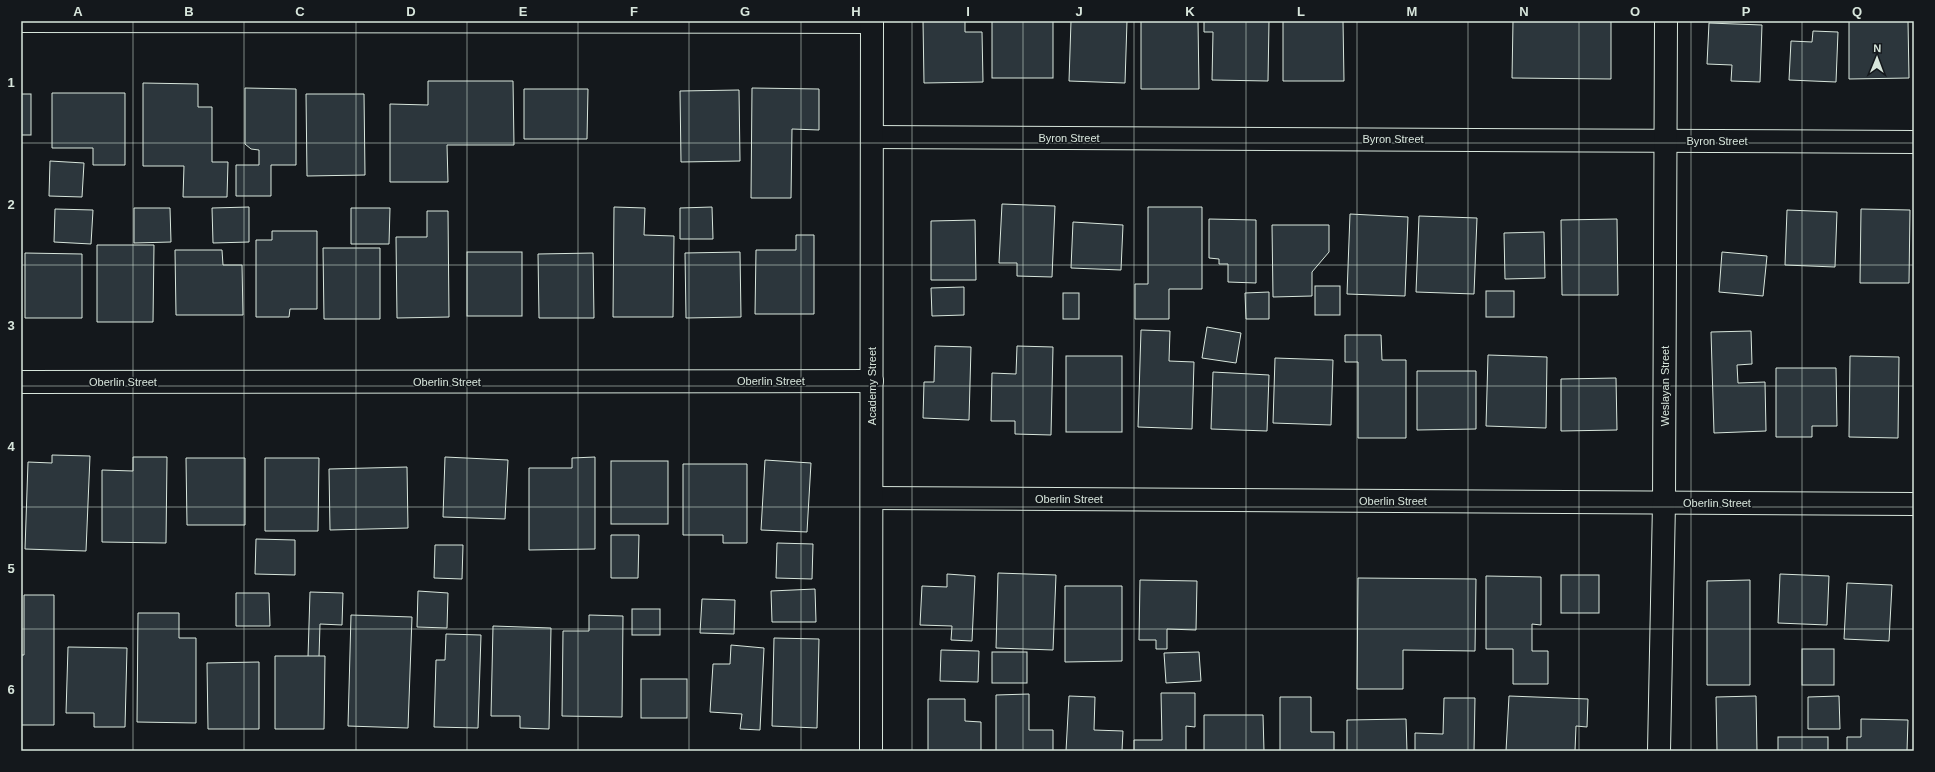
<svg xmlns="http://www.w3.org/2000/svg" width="1935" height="772" viewBox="0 0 1935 772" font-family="Arial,sans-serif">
  <rect width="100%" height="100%" fill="#14181c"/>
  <g fill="#2c363c" stroke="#d8e6dc">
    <polygon points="923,21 965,21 965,32 982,32 983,82 924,83"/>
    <rect x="992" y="21" width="61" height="57"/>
    <polygon points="1071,21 1127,21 1125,83 1069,81"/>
    <polygon points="1141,21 1198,21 1199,89 1141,89"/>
    <polygon points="1204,21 1269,21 1268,81 1212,80 1213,32 1204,32"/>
    <polygon points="1283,21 1343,21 1344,81 1283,81"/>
    <polygon points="1513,21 1611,21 1611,79 1512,78"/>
    <polygon points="1849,21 1908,21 1909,78 1849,79"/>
    <polygon points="1709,23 1762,25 1760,82 1731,81 1732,65 1707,64"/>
    <polygon points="1813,31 1838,32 1836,82 1789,80 1791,41 1812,42"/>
    <polygon points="428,81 513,81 514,145 447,145 448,182 390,182 390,104 428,105"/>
    <polygon points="143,83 198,84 198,107 212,107 212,162 228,162 227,197 183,197 184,166 143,166"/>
    <polygon points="245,88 296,89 296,165 271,165 271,196 236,196 236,165 259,165 259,150 251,149 245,144"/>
    <polygon points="752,88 819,89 819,130 792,129 791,198 751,198"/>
    <polygon points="524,89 588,89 587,139 524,139"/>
    <polygon points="739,90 740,161 681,162 680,91"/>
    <polygon points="52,93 125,93 125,165 93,165 93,148 52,148"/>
    <rect x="21" y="94" width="10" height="41"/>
    <polygon points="306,94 364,94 365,175 307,176"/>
    <polygon points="50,161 84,163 82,197 49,196"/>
    <polygon points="1002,204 1055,206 1052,277 1017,276 1017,263 999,263"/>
    <polygon points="249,207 249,242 213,243 212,208"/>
    <polygon points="614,207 645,208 644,235 674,236 673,317 613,317"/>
    <polygon points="712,207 713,239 680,239 680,208"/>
    <polygon points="1148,207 1202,207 1202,289 1169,289 1169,319 1135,319 1135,284 1148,284"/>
    <polygon points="134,208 170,208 171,242 134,243"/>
    <polygon points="351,208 390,208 389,244 351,244"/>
    <polygon points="55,209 93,210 91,244 54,242"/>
    <polygon points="1861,209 1910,210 1909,283 1860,283"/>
    <polygon points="1787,210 1837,212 1835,267 1785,265"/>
    <polygon points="427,211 448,211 449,317 397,318 396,237 427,237"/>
    <polygon points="1350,214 1408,217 1405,296 1347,294"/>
    <polygon points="1419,216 1477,218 1474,294 1416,292"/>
    <polygon points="1209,219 1256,220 1256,283 1228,282 1228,264 1219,264 1219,259 1209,258"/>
    <polygon points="1617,219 1618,295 1562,295 1561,220"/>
    <polygon points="975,220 976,280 931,280 931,221"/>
    <polygon points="1073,222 1123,225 1121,270 1071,268"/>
    <polygon points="1272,225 1329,225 1329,252 1312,272 1312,296 1273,297"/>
    <polygon points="272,231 317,231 317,309 290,309 289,317 256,317 256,240 272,240"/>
    <polygon points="1544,232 1545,278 1505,279 1504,233"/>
    <polygon points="796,235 814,235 814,314 755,314 756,250 796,250"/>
    <polygon points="97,245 154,245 153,322 97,322"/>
    <polygon points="323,248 380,248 380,319 324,319"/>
    <polygon points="175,250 222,250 223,265 242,265 243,315 176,315"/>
    <rect x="467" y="252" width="55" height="64"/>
    <polygon points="740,252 741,317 686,318 685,253"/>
    <polygon points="1722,252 1767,256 1763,296 1719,292"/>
    <polygon points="25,253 82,254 82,318 25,318"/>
    <polygon points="593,253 594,318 539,318 538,254"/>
    <rect x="1315" y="286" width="25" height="29"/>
    <polygon points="964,287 964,315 932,316 931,288"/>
    <rect x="1486" y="291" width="28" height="26"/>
    <polygon points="1269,292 1269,319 1246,319 1245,293"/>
    <rect x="1063" y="293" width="16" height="26"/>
    <polygon points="1207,327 1241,333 1236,363 1202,358"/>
    <polygon points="1141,330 1170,331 1169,361 1194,362 1192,429 1138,427"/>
    <polygon points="1751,331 1752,364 1737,365 1738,383 1765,382 1766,431 1714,433 1711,332"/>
    <polygon points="1345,335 1381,335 1382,360 1406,360 1406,438 1358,438 1358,362 1345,362"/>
    <polygon points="935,346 971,347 969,420 923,418 924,382 934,382"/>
    <polygon points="1017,346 1053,347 1051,435 1015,434 1015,421 991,421 992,373 1016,374"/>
    <polygon points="1488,355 1547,357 1546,428 1486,426"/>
    <rect x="1066" y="356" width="56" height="76"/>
    <polygon points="1850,356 1899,357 1898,438 1849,437"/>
    <polygon points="1275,358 1333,360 1331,425 1273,423"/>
    <polygon points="1776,368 1836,368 1837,426 1812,426 1812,437 1776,437"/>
    <polygon points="1417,371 1476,371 1476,429 1417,430"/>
    <polygon points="1213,372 1269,375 1267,431 1211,429"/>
    <polygon points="1616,378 1617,430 1561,431 1561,379"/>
    <polygon points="52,455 90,456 86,551 25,549 28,462 52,463"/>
    <polygon points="133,457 167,457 166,543 102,542 102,470 133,471"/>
    <polygon points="445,457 508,460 505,519 443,517"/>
    <polygon points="595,457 595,549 529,550 529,468 572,468 572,458"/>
    <polygon points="186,458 245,458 245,525 187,525"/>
    <polygon points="265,458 319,458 318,531 265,531"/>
    <polygon points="765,460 811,463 807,532 761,530"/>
    <rect x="611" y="461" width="57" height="63"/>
    <polygon points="683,464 747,464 747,543 723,543 723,535 683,535"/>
    <polygon points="407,467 408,528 330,530 329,469"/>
    <polygon points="611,535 639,535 638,578 611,578"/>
    <polygon points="256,539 295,540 295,575 255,574"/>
    <polygon points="777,543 813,544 812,579 776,578"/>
    <polygon points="435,545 463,545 462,579 434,578"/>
    <polygon points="998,573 1056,575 1053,650 996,648"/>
    <polygon points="947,574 975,576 972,641 951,640 952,626 920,625 922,586 947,587"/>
    <polygon points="1780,574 1829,576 1827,625 1778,623"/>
    <rect x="1561" y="575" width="38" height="38"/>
    <polygon points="1486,576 1541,577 1541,625 1532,624 1532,651 1548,651 1548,684 1513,684 1513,649 1486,649"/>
    <polygon points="1358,578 1476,579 1475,651 1403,650 1403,689 1357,689"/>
    <polygon points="1140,580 1197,581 1196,630 1167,629 1167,649 1156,649 1156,640 1139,640"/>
    <polygon points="1750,580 1750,685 1707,685 1707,581"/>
    <polygon points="1847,583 1892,585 1889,641 1844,639"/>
    <polygon points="1065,586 1122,586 1122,661 1065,662"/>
    <polygon points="815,589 816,622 772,622 771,591"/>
    <polygon points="418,591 448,593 447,628 417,627"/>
    <polygon points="310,592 343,593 342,625 320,624 319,657 308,657"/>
    <polygon points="236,593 269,593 270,626 236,626"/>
    <polygon points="24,595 54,595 54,725 21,725 21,655 24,655"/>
    <polygon points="702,599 735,600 734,634 700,633"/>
    <rect x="632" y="609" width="28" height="26"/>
    <polygon points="138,613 179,613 179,638 196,638 196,723 137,722"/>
    <polygon points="351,615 412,617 408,728 348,726"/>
    <polygon points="589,615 623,616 622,717 562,716 563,631 589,631"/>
    <polygon points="493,626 551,628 549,729 520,728 520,716 491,716"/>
    <polygon points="446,634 481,635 478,728 434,727 436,660 445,660"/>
    <polygon points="774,638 819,639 817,728 772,726"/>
    <polygon points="731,645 764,648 760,730 740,729 742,714 710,712 713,664 730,664"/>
    <polygon points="68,647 127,648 125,727 94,727 94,713 66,713"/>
    <rect x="1802" y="649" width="32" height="36"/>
    <polygon points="941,650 979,651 978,682 940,681"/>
    <rect x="992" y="652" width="35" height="31"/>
    <polygon points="1199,652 1201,681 1166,683 1164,653"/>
    <polygon points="275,656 325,656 324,729 275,729"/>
    <polygon points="259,662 259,729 208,729 207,663"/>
    <rect x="641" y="679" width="46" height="39"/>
    <polygon points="1161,693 1195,693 1195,727 1186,726 1186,751 1134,751 1134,740 1162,740"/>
    <polygon points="1029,694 1029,730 1053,730 1053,751 996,751 996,695"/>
    <polygon points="1069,696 1095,697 1094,730 1123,731 1122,751 1066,751"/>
    <polygon points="1509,696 1588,699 1587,727 1576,726 1575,751 1506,751"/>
    <polygon points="1756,696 1757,751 1717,751 1716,697"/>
    <polygon points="1839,696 1840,729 1808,729 1808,697"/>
    <polygon points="1280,697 1311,697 1311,732 1334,732 1334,751 1280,751"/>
    <polygon points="1444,698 1475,698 1474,751 1415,751 1415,733 1443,734"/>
    <polygon points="928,699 965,699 965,721 981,722 981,751 928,751"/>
    <polygon points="1204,715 1263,715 1264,751 1204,751"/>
    <polygon points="1406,719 1407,751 1347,751 1347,720"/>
    <polygon points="1861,719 1908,720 1907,751 1847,751 1847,737 1861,737"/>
    <rect x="1778" y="737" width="50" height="14"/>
  </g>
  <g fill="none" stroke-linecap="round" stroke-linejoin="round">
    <g stroke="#d8e6dc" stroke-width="24">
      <g id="minor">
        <polyline points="21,21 872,22"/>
        <polyline points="872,137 1914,142"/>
        <polyline points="21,382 872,381"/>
        <polyline points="872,498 1914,504"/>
        <polyline points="871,751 872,21"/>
      </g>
    </g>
    <g stroke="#d8e6dc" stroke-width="24">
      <polyline id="major" points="1659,751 1664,503 1666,21"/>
    </g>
    <use href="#minor" stroke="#14181c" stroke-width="22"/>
    <use href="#major" stroke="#14181c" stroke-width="22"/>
  </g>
  <path fill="none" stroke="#d8e6dc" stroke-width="1" stroke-opacity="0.55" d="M133,21V751M244,21V751M356,21V751M467,21V751M578,21V751M689,21V751M801,21V751M912,21V751M1023,21V751M1134,21V751M1246,21V751M1357,21V751M1468,21V751M1579,21V751M1691,21V751M1802,21V751M21,143H1914M21,265H1914M21,386H1914M21,507H1914M21,629H1914"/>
  <g text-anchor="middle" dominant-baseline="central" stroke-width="3" stroke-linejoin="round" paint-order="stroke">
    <g font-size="11" fill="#d8e6dc" stroke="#14181c">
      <text x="1069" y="138">Byron Street</text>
      <text x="1393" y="139">Byron Street</text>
      <text x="1717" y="141">Byron Street</text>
      <text x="771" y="381">Oberlin Street</text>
      <text x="123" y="382">Oberlin Street</text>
      <text x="447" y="382">Oberlin Street</text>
      <text transform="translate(872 386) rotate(-90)">Academy Street</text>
      <text transform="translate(1665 386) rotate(-90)">Weslayan Street</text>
      <text x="1069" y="499">Oberlin Street</text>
      <text x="1393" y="501">Oberlin Street</text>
      <text x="1717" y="503">Oberlin Street</text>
    </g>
  </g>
  <rect width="1935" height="772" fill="none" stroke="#14181c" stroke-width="44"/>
  <g transform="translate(1877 58) rotate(1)" stroke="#14181c" stroke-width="3" paint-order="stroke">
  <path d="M0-3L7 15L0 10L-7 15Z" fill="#d8e6dc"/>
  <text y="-6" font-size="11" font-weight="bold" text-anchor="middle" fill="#d8e6dc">N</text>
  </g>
  <rect x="22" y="22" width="1891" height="728" fill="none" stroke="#d8e6dc" stroke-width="1.5"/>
  <g font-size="13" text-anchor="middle" font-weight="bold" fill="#d8e6dc">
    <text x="78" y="16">A</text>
    <text x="189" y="16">B</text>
    <text x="300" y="16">C</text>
    <text x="411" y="16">D</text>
    <text x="523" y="16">E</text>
    <text x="634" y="16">F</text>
    <text x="745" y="16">G</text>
    <text x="856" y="16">H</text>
    <text x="968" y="16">I</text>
    <text x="1079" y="16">J</text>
    <text x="1190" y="16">K</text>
    <text x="1301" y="16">L</text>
    <text x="1412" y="16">M</text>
    <text x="1524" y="16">N</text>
    <text x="1635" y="16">O</text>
    <text x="1746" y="16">P</text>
    <text x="1857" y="16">Q</text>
    <text x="11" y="87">1</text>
    <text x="11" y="209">2</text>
    <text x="11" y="330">3</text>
    <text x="11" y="451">4</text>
    <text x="11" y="573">5</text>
    <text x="11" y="694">6</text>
  </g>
</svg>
